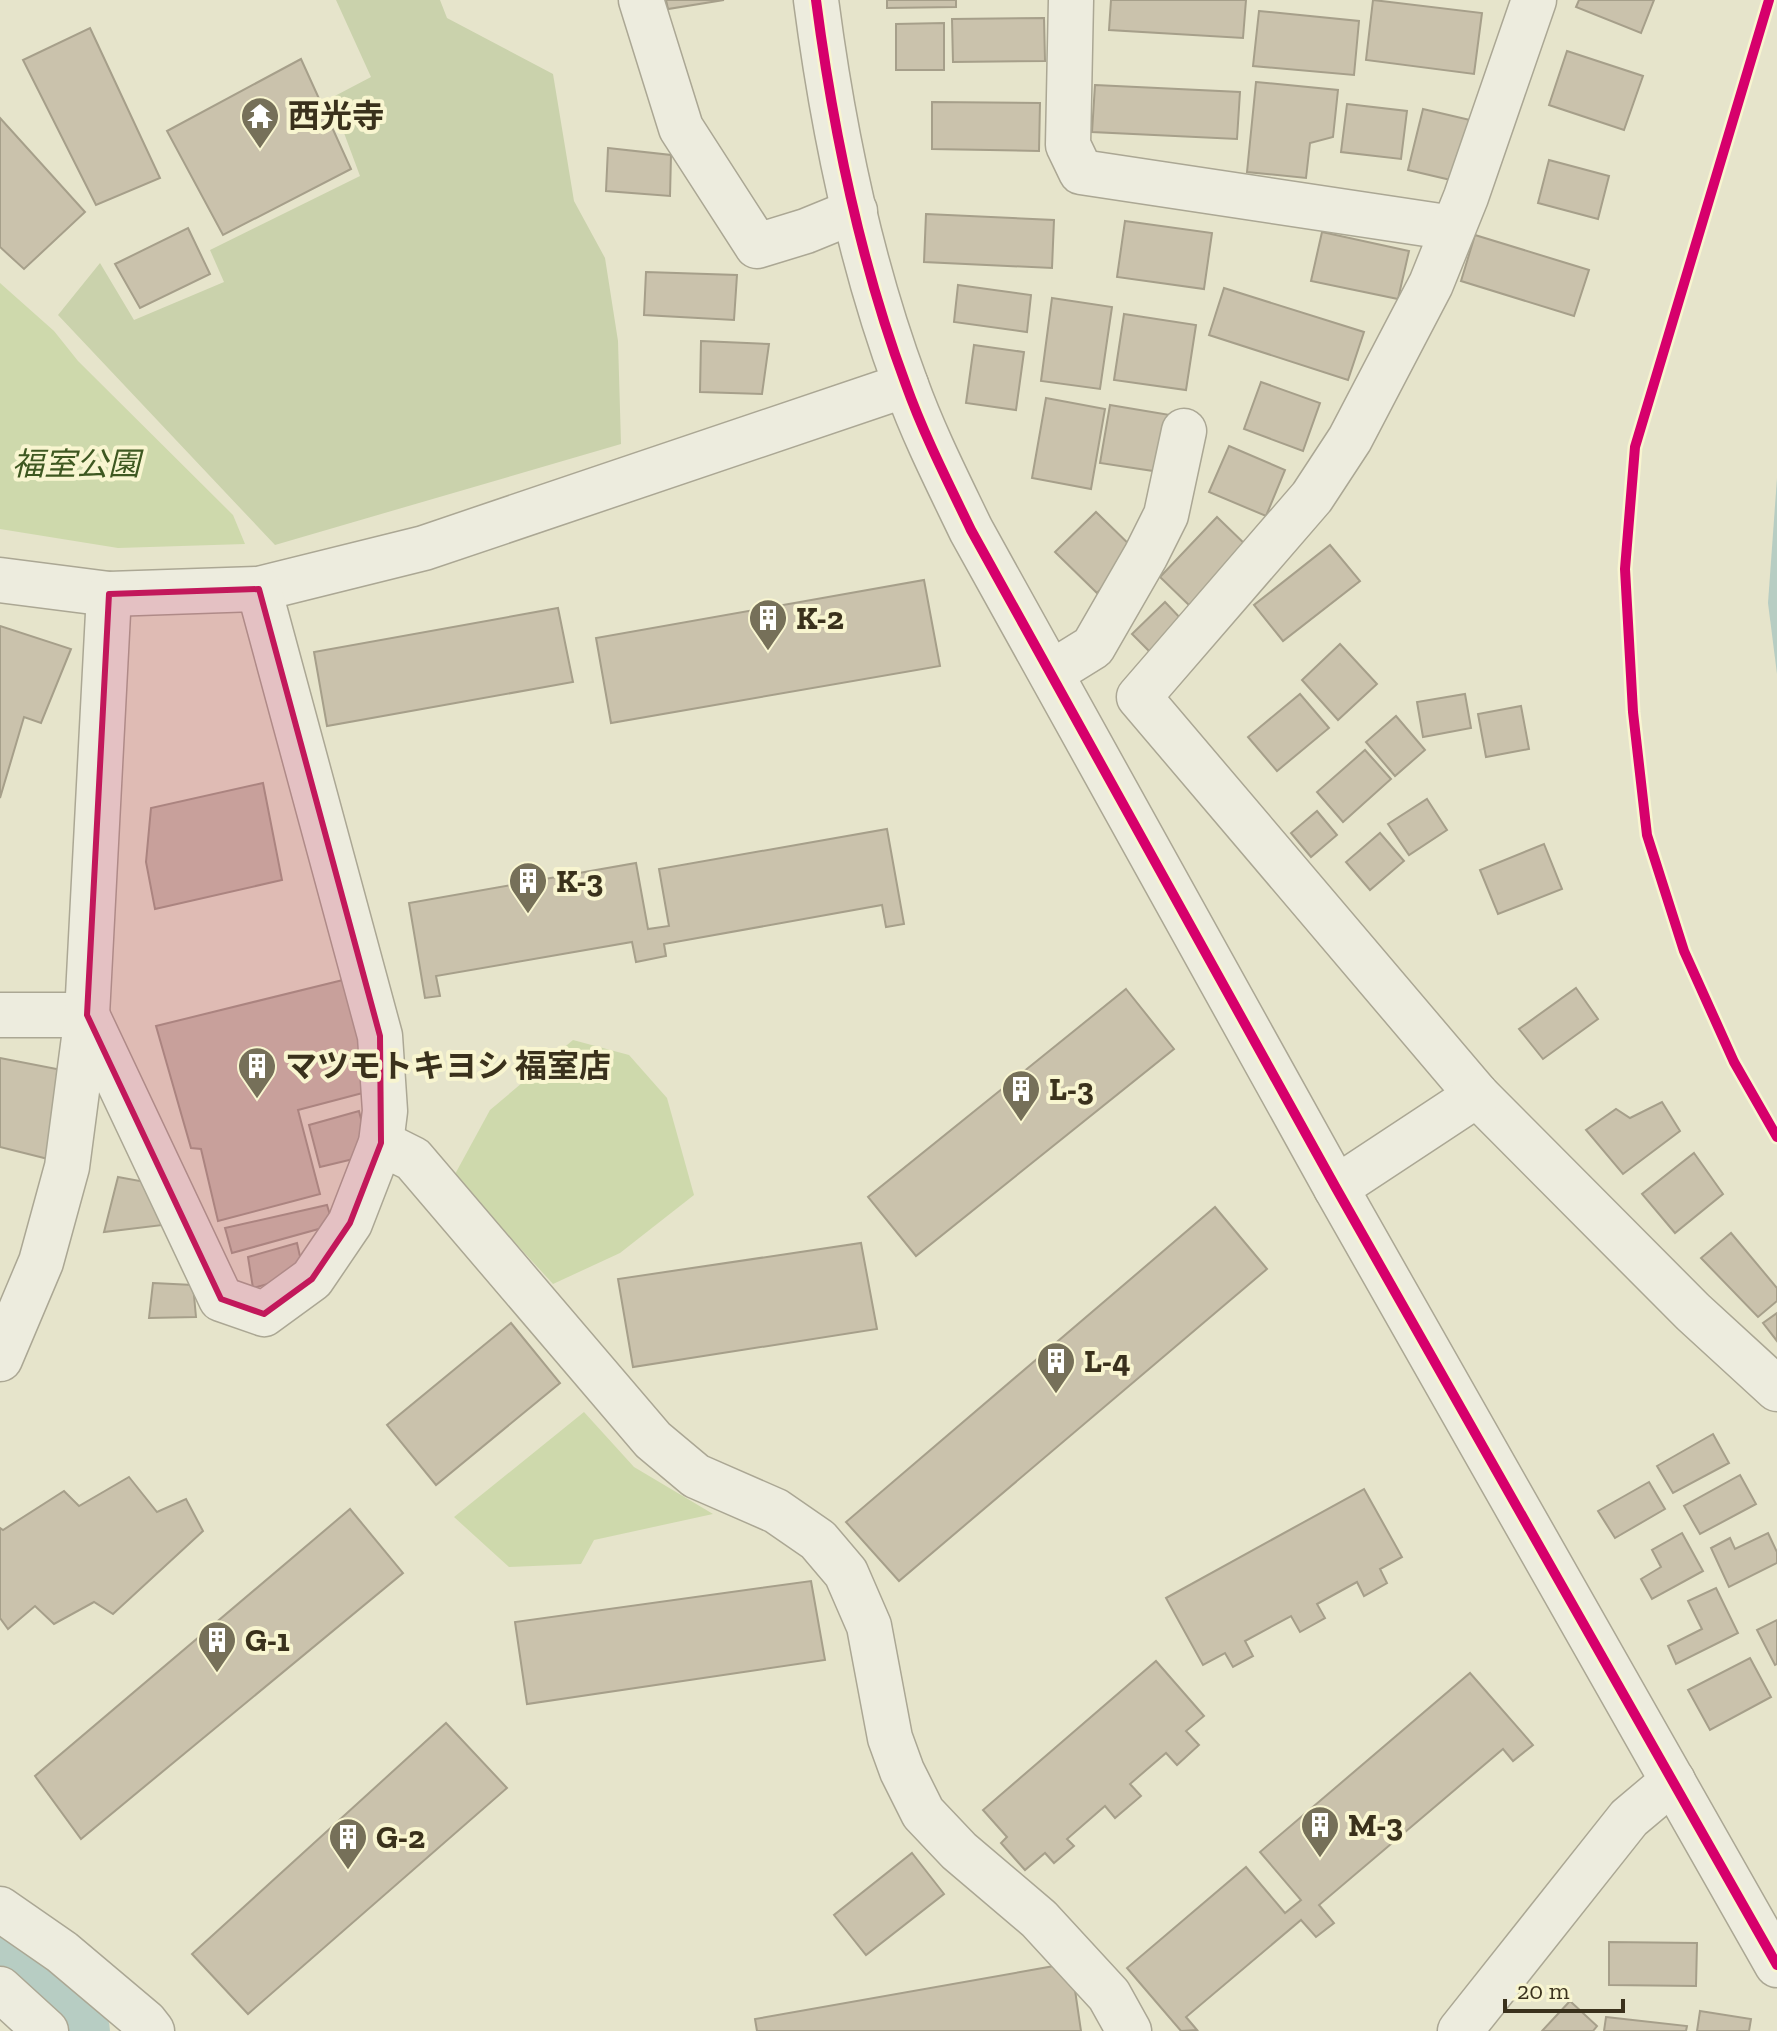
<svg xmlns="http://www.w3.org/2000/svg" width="1777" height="2031" viewBox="0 0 1777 2031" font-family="'Zilla Slab','Noto Sans JP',serif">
  <rect width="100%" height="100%" fill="#e6e4cb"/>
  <g fill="#ced9ac">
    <polygon points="0,283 54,331 78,361 233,515 245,544 118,548 0,529"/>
    <polygon points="573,1040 629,1055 667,1098 694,1195 620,1253 553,1284 454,1176 490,1110"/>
    <polygon points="584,1412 634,1467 713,1514 594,1540 581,1564 509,1567 454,1517"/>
  </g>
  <polygon fill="#cad2ac" points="336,0 440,0 447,18 553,74 574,201 605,258 618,341 621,444 275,545 58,315 100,263 134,320 224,282 210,250 360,176 331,98 371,77"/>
  <polygon fill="#b7cdc3" points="1777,478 1777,674 1768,603"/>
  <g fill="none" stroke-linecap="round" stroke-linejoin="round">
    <polyline stroke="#b7cdc3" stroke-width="72" points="0,1965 50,2006 74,2031"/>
  </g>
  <g fill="#cac2ac" stroke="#a69f8a" stroke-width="2">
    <polygon points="666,0 724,0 668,9"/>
    <polygon points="887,0 956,0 956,7 887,8"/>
    <polygon points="1111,0 1246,0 1243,38 1109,30"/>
    <polygon points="1373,0 1482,13 1474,74 1366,60"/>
    <polygon points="1579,0 1654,0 1641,33 1576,7"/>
    <polygon points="1259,11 1359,21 1354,75 1253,66"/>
    <polygon points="1044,18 1045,61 953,62 952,19"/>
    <polygon points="944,23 944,70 896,70 896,24"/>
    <polygon points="90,28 160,178 96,205 23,60"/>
    <polygon points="1567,51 1643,76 1624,130 1549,105"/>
    <polygon points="301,59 351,169 223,235 167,131"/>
    <polygon points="1256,82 1338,90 1333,137 1310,143 1306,178 1247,172"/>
    <polygon points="1095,85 1240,92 1237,139 1092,132"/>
    <polygon points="932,102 1040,103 1039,151 932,149"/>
    <polygon points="1347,104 1407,111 1401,159 1341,152"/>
    <polygon points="1423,109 1470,120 1455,181 1408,170"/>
    <polygon points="0,118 85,212 24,269 0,247"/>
    <polygon points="608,148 671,155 670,196 606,191"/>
    <polygon points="1549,160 1609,176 1598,219 1538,203"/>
    <polygon points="926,214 1054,220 1052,268 924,262"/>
    <polygon points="1125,221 1212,233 1204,289 1117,277"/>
    <polygon points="188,228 210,274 140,308 115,264"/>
    <polygon points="1322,232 1409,251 1398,299 1311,281"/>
    <polygon points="1475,235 1589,270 1574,316 1461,281"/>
    <polygon points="646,272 737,275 734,320 644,315"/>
    <polygon points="958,285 1031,295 1027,332 954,322"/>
    <polygon points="1224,288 1364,332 1348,380 1209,335"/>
    <polygon points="1052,298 1112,307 1100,389 1041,381"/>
    <polygon points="1124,314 1196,325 1186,390 1114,380"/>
    <polygon points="701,341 769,344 762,394 700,392"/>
    <polygon points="974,345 1024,352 1016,410 966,403"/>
    <polygon points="1261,382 1320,403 1303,451 1244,429"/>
    <polygon points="1046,398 1105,409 1091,489 1032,478"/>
    <polygon points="1110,405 1170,415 1160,472 1100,463"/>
    <polygon points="1229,446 1285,470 1266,516 1209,492"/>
    <polygon points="1096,512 1137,552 1097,593 1055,552"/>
    <polygon points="1217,517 1248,547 1191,607 1160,577"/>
    <polygon points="1330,545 1360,581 1283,641 1254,605"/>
    <polygon points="924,580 940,666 611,723 596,638"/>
    <polygon points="1165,602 1184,622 1151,653 1132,634"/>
    <polygon points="558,608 573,682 327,726 314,652"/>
    <polygon points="0,626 71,649 41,723 24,717 0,798"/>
    <polygon points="1340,644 1377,684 1338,720 1302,680"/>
    <polygon points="1300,694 1329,728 1277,771 1248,737"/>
    <polygon points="1465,694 1471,728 1423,737 1417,702"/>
    <polygon points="1521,706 1529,749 1486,757 1478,714"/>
    <polygon points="1396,716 1425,750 1395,776 1366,742"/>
    <polygon points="1365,750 1391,779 1343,822 1317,792"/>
    <polygon points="263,783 282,880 155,909 146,862 151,808"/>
    <polygon points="1427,799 1447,830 1409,855 1388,824"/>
    <polygon points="1317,811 1337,835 1311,857 1291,833"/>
    <polygon points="887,829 904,924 886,927 882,905 664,944 666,956 636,962 632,942 436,976 440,996 425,998 409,903 636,863 648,929 669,926 659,869"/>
    <polygon points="1380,833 1404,861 1370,890 1346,862"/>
    <polygon points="1544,844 1562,889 1498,914 1480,870"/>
    <polygon points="343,980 374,1090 298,1110 320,1194 218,1221 201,1149 191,1148 156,1026"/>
    <polygon points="1576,988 1598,1019 1543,1059 1519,1029"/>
    <polygon points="1126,989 1174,1049 916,1256 868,1197"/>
    <polygon points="0,1058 67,1071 52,1160 0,1147"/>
    <polygon points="1662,1102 1680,1131 1623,1174 1586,1130 1616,1109 1630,1118"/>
    <polygon points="359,1111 370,1155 320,1167 309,1125"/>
    <polygon points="1694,1153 1723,1194 1675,1233 1642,1194"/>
    <polygon points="118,1177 151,1183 163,1225 104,1232"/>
    <polygon points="327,1205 333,1225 232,1253 225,1228"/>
    <polygon points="1215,1207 1267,1269 899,1581 846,1522"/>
    <polygon points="1731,1233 1777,1288 1777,1301 1758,1317 1701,1258"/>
    <polygon points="297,1243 304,1274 253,1288 248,1257"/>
    <polygon points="861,1243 877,1329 633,1367 618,1279"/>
    <polygon points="153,1283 193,1285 196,1317 149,1318"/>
    <polygon points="1777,1313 1777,1341 1763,1323"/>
    <polygon points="511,1323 560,1383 436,1485 387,1425"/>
    <polygon points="1713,1434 1729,1463 1673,1493 1657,1466"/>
    <polygon points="1740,1475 1756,1504 1700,1534 1684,1506"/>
    <polygon points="129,1477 157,1512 186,1499 203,1531 113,1614 94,1602 54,1624 35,1606 8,1629 0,1618 0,1528 3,1530 64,1491 79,1506"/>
    <polygon points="1649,1482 1665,1509 1615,1538 1598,1511"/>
    <polygon points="1364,1489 1402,1557 1380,1569 1387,1583 1364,1596 1357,1582 1317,1604 1325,1618 1300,1632 1291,1616 1245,1641 1253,1656 1233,1667 1225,1653 1203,1665 1166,1598"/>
    <polygon points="350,1509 403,1573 81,1839 35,1776"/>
    <polygon points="1682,1533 1703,1571 1652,1599 1641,1579 1661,1567 1652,1550"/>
    <polygon points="1768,1533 1777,1552 1777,1563 1729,1587 1711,1548 1730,1538 1735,1549"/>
    <polygon points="811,1581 825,1660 527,1704 515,1622"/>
    <polygon points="1716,1588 1738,1633 1676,1664 1668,1646 1702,1629 1688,1601"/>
    <polygon points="1777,1620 1777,1664 1775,1665 1757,1630"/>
    <polygon points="1750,1658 1771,1697 1710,1730 1688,1690"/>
    <polygon points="1156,1661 1204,1716 1186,1731 1199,1745 1177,1765 1166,1753 1130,1784 1141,1796 1115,1818 1105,1806 1067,1839 1074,1846 1054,1863 1045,1853 1025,1870 1001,1843 1007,1837 983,1810"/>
    <polygon points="1470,1673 1533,1745 1513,1761 1503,1749 1319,1905 1334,1923 1316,1937 1301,1920 1186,2017 1197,2030 1181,2031 1127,1968 1246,1867 1285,1913 1301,1900 1260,1852"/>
    <polygon points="446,1723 507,1788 248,2014 192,1954"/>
    <polygon points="912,1853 944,1894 866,1955 834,1915"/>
    <polygon points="1609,1942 1697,1943 1696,1986 1609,1985"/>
    <polygon points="1071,1963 1081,2031 757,2031 755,2019"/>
    <polygon points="1570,2001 1597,2026 1593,2031 1542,2031"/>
    <polygon points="1700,2011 1751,2019 1749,2031 1697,2031"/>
    <polygon points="1606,2017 1687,2026 1686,2031 1604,2031"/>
  </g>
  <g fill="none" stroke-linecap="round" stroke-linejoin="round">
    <g stroke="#aba794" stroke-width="47">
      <g id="minor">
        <polyline points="641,0 681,128 757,246 806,231 855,211"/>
        <path d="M816,0C833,130 860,262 906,385C924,435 948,482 971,530L1336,1188L1777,1965"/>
        <polyline points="1071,0 1068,145 1081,172 1453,228"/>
        <polyline points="1534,0 1466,197 1431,284 1350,439 1312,497 1139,697 1477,1095 1693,1312 1777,1389"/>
        <polyline points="0,580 109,594 259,589 424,548 906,385"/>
        <polyline points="1051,673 1093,647 1146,555 1166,515 1184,431"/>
        <polyline points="0,1015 87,1015 221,1299 264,1314 312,1279 350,1223 381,1143 385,1111 380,1036 259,589"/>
        <polyline points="381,1143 413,1159 653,1440 696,1476 776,1511 818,1540 846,1573 869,1626 890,1738 902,1771 923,1813 959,1851 1039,1919 1109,1995 1129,2031"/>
        <polyline points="1336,1188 1477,1095"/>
        <polyline points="0,1359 41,1262 67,1167 87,1015 109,594"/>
        <polyline points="0,1909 62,1952 145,2022 152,2031"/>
        <polyline points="0,1989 46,2031"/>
        <polyline points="1460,2031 1629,1818 1673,1781"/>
      </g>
    </g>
    <use href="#minor" stroke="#edecde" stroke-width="44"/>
    <g stroke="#f8f5d0" stroke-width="15">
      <g id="cycleway">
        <path d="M816,0C833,130 860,262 906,385C924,435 948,482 971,530L1336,1188L1777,1965"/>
        <polyline points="1769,0 1635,447 1625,569 1633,712 1647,835 1684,951 1734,1062 1777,1137"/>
      </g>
    </g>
    <use href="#cycleway" stroke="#d6006c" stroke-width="10"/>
  </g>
  <path fill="#c2185b" fill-opacity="0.2" stroke="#c2185b" stroke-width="6" stroke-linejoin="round" d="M259,589L380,1036L381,1143L350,1223L312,1279L264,1314L221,1299L87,1015L109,594Z"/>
  <defs>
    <g id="temple-pin" transform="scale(2)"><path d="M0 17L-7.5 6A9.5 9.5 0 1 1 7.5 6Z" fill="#767059" stroke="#f8f5d0"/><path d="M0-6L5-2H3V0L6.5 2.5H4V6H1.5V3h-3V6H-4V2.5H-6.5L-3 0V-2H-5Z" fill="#fff"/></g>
    <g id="building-pin" transform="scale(2)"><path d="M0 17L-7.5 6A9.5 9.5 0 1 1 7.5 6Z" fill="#767059" stroke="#f8f5d0"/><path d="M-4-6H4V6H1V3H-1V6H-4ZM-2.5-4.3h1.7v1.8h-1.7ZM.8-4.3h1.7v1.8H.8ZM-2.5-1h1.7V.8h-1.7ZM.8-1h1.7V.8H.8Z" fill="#fff"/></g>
  </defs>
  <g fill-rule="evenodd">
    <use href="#temple-pin" x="260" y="116"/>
    <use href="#building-pin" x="768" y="618"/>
    <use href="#building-pin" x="528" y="881"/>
    <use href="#building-pin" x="257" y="1066"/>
    <use href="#building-pin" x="1021" y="1089"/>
    <use href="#building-pin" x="1056" y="1361"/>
    <use href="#building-pin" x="217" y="1640"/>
    <use href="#building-pin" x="1320" y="1825"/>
    <use href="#building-pin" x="348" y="1837"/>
  </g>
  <g text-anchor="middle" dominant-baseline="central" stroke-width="8" stroke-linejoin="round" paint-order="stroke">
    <g font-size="32" font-weight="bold" fill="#3a311c" stroke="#f8f5d0" text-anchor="start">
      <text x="288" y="116">西光寺</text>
      <text x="796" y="618">K-2</text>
      <text x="556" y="881">K-3</text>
      <text x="285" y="1066">マツモトキヨシ 福室店</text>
      <text x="1049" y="1089">L-3</text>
      <text x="1084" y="1361">L-4</text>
      <text x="245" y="1640">G-1</text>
      <text x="1348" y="1825">M-3</text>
      <text x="376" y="1837">G-2</text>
    </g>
    <g font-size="32" font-style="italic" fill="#3e5821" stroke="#f8f5d0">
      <text x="76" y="464">福室公園</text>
    </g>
  </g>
  <path d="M1505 1999v12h118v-12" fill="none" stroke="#3a311c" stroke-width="4"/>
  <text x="1517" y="1999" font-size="24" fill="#3a311c" stroke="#f8f5d0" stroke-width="6" paint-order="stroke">20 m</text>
</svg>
